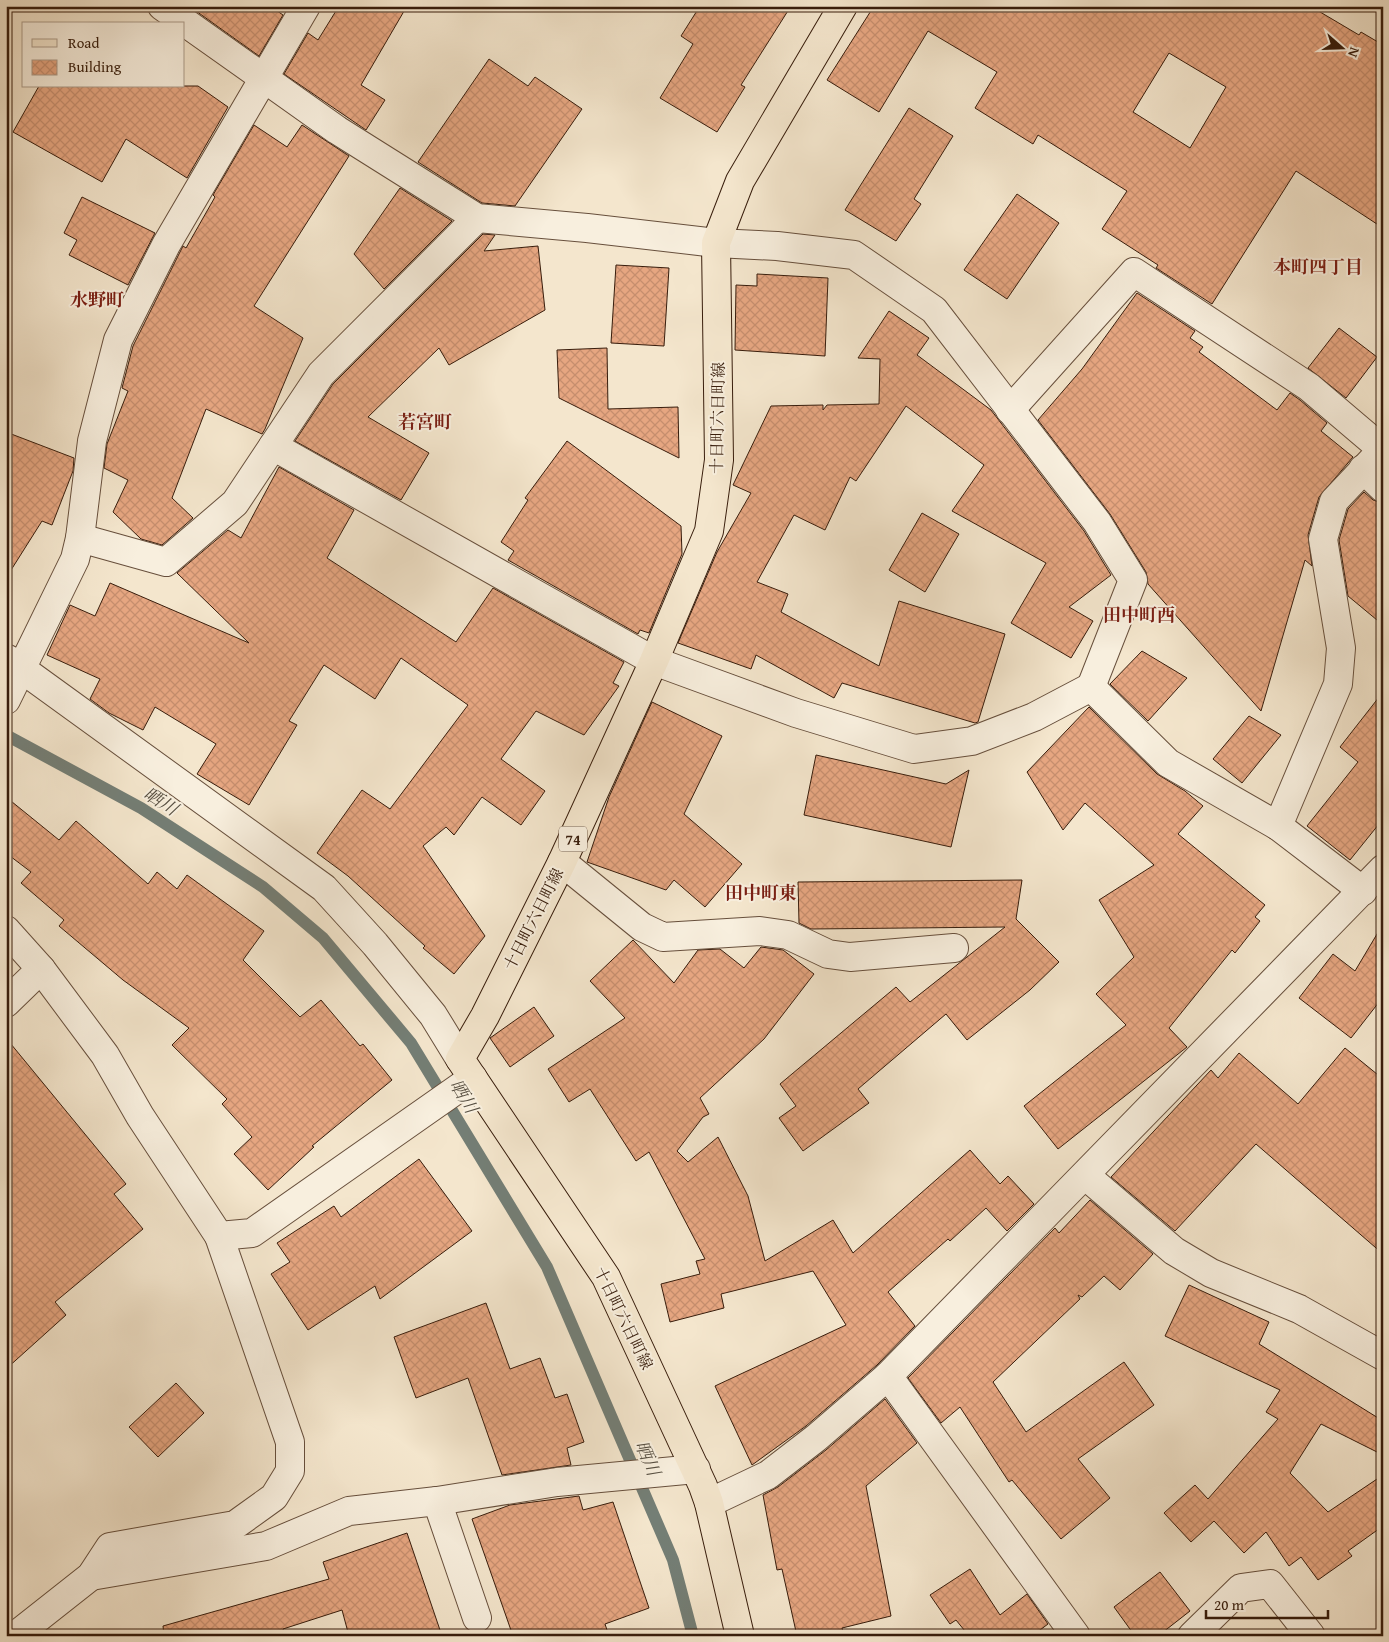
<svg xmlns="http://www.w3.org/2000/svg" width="1389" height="1642" viewBox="0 0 1389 1642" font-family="'Gentium Book Plus','Noto Serif JP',serif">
  <defs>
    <pattern id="building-cross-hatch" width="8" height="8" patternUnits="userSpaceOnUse" patternTransform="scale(1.25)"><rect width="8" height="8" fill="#e6a681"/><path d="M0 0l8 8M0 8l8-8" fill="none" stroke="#c68e6e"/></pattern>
  </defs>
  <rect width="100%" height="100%" fill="#f4e6cd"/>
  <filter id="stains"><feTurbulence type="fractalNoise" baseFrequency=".004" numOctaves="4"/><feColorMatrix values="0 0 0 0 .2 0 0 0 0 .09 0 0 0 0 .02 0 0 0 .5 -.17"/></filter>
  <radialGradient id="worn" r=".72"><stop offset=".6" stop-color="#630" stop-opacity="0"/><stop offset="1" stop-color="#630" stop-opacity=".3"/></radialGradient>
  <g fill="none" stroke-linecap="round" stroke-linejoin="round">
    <polyline stroke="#747e75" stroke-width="12" points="6,735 141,808 263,887 323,938 411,1043 547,1267 673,1560 693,1636"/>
  </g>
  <g fill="url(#building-cross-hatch)" stroke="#381d0c" fill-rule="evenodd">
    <polygon points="189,6 270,6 283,15 259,56"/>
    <polygon points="339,6 407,6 361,85 385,100 366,130 284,74 308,33 318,40"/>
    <polygon points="700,6 791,6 741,85 745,87 717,132 660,98 693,44 681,36"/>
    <path d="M874,6H1310L1359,35L1361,32L1383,45V228L1296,171L1212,304L1156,268L1158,265L1102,229L1127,191L1038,135L1033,144L975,108L997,72L928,31L879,112L827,80ZM1169,53L1226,87L1190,148L1133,112Z"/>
    <polygon points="489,59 528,86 535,77 582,109 515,206 482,203 418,162"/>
    <polygon points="39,86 198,86 228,107 187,178 126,139 102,182 13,132"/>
    <polygon points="909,108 953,136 914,199 921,204 896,241 845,210"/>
    <polygon points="254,125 287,147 302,125 349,156 254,306 303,338 265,429 262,434 206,409 172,498 193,518 162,545 141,539 113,512 128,480 104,468 107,444 128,391 122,388 133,346 183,246 186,248 215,197 213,195"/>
    <polygon points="400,188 452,221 384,289 354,254"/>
    <polygon points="1017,194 1059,223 1007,299 964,270"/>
    <polygon points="82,197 155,233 128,285 69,255 77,240 64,233"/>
    <polygon points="483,234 495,235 484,251 538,246 545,310 449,365 439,348 368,417 429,453 401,500 295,441 333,384"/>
    <polygon points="616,265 669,268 664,346 611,343"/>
    <polygon points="757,274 828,278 825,356 735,350 736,285 757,286"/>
    <polygon points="1137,293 1195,331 1190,338 1203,347 1199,352 1277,410 1290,393 1300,400 1327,423 1321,431 1353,457 1319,497 1308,535 1312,566 1305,560 1261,711 1148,584 1146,572 1110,514 1038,420 1082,369"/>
    <polygon points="889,311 929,338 917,355 991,410 1084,531 1111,575 1069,607 1093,621 1071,658 1011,623 1046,563 952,511 984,465 906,406 856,481 850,477 825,530 794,515 757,582 788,594 781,612 879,666 899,601 1005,634 978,722 975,723 842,683 834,698 756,655 751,669 678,643 717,552 751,493 733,485 771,406 823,405 823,410 827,405 879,404 880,359 858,358"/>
    <polygon points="1339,328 1377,357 1346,398 1308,368"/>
    <polygon points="607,348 608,409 678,407 679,458 559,398 557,350"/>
    <polygon points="6,432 74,458 73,471 52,525 42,521 6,578"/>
    <polygon points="567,441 681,526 682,554 649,633 640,630 638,634 508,560 514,551 501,542 528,500 525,498"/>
    <polygon points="279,467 354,510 327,558 456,642 493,588 624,662 613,683 619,686 584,735 536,711 501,759 545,791 521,825 482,797 454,835 446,827 423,846 485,936 454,974 423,948 425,946 348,876 317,853 362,790 390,809 468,705 401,658 375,699 324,665 289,721 297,725 249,805 197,774 216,744 155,707 143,730 109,713 90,699 100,679 47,655 70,605 95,616 110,583 249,643 177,573 228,530 241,538"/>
    <polygon points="1364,492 1373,500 1383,503 1383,625 1348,596 1339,540 1348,509"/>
    <polygon points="922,513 959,534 925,592 889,570"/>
    <polygon points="1142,651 1187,678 1148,721 1110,684"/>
    <polygon points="1383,692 1383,819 1350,860 1307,826 1358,762 1340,747"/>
    <polygon points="652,702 722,736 684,814 742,864 705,907 674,880 666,890 587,862 609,797"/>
    <polygon points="1089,707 1157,774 1185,791 1203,806 1178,834 1265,905 1255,917 1260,921 1235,953 1232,950 1169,1028 1187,1047 1058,1149 1024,1106 1126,1025 1096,994 1134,957 1099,900 1154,865 1085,803 1063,830 1027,772"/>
    <polygon points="1249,716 1281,735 1242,783 1213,759"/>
    <polygon points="816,755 946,784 969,770 951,847 804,815"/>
    <polygon points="6,797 59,840 76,821 148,884 157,872 177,889 187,875 264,931 243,960 300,1017 321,1000 360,1046 363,1044 392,1080 312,1146 314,1147 268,1190 234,1154 252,1137 222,1104 227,1099 172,1045 189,1028 123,980 59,926 64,920 21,883 31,872 6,853"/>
    <polygon points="1022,880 1016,919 1059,962 1030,990 967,1040 946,1014 858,1089 869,1103 803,1151 779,1118 796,1106 780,1084 896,987 910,1002 1005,927 811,929 799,923 798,882"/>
    <polygon points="1383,924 1383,997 1351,1038 1299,998 1333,954 1355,971"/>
    <polygon points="633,940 674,983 698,950 720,949 744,968 761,947 783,950 814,974 764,1039 700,1098 709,1114 703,1117 677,1151 688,1162 718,1137 748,1196 765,1261 833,1220 853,1253 970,1150 1000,1184 1008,1176 1034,1204 1007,1231 986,1208 950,1241 948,1239 888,1292 915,1326 877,1365 806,1426 752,1465 715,1386 846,1325 813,1271 721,1294 724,1308 670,1322 661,1284 700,1274 696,1261 705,1259 649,1152 636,1161 590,1089 569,1102 548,1069 625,1018 590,981"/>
    <polygon points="534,1007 554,1036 510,1067 490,1038"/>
    <polygon points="6,1038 126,1184 114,1194 143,1229 55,1302 66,1315 6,1369"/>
    <polygon points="1345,1048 1383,1079 1383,1254 1256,1144 1175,1231 1111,1177 1211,1070 1218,1078 1239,1053 1298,1104"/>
    <polygon points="419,1159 472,1231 380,1299 375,1286 308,1330 271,1274 290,1262 277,1243 334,1206 341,1217"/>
    <polygon points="1090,1200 1153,1254 1120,1290 1104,1276 1082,1297 1078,1295 1080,1299 993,1382 1026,1432 1124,1362 1154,1405 1078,1459 1110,1498 1061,1539 1012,1480 1009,1482 960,1407 941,1423 908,1378 1055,1228 1059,1233"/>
    <polygon points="1189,1285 1269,1322 1259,1344 1383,1421 1383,1455 1321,1424 1290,1473 1328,1512 1383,1475 1383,1526 1348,1551 1352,1556 1318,1580 1301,1557 1289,1566 1266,1532 1244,1553 1214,1521 1191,1542 1164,1513 1195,1485 1208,1499 1278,1419 1266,1412 1280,1390 1165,1336"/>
    <polygon points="486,1303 510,1369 540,1358 555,1398 567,1394 584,1442 567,1448 571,1465 502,1475 468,1378 416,1398 394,1337"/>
    <polygon points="176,1383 204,1413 158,1457 129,1427"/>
    <polygon points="885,1399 917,1443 866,1486 891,1616 842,1628 844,1636 797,1636 782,1569 777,1570 763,1495 778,1487 826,1450"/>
    <polygon points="579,1496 583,1510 613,1502 649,1608 605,1624 609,1636 513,1636 472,1519 510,1505"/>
    <polygon points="407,1533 442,1636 349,1636 342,1610 283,1629 285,1636 164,1636 163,1626 329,1579 323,1562"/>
    <polygon points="970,1569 1000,1615 1027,1594 1048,1624 1032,1636 969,1636 956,1620 950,1624 930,1595"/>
    <polygon points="1160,1572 1190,1611 1158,1636 1135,1636 1114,1607"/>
  </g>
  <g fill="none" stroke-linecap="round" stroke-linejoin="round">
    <g stroke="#674f3c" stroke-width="30">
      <g id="minor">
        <polyline points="162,6 337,130 477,218 587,228 716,243 777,246 854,255 934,310 1097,522 1133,580 1091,687"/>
        <polyline points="1010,410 1134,272 1309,387 1382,449"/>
        <polyline points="273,446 654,661 796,713 914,749 972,741 1034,717 1091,687 1168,763 1278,826 1363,891"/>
        <polyline points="1363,469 1383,488"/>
        <polyline points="80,538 166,562 235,503 321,374 477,218"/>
        <polyline points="8,659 324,888 375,944 433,1015 460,1059"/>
        <polyline points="6,700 75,559 80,538 92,441 118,340 166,245 306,6"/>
        <polyline points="1278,826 1338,684 1341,648 1323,539 1334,501 1383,449"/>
        <polyline points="562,862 642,927 663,937 760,931 788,935 828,954 850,957 954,948"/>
        <polyline points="6,930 41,969 6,1003"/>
        <polyline points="41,969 105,1055 140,1116 219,1236 252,1233 473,1078"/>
        <polyline points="1086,1176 1174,1251 1211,1273 1299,1309 1383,1356"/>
        <polyline points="888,1376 1076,1636"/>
        <polyline points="437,1501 477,1618"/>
        <polyline points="709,1503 768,1475 816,1438 888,1376 1383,869"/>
        <polyline points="91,1576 266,1546 349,1511 437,1501 557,1482 696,1469"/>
        <polyline points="15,1636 91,1576 110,1547 235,1525 274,1497 290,1471 290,1442 219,1236"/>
        <polyline points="1192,1636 1241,1588 1270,1584 1311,1636"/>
      </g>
    </g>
    <g stroke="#381d0c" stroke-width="30">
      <polyline id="major" points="740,1636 709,1503 703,1486 606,1277 460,1059 485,1016 562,862 654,661 709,531 719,460 716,243 740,181 843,6"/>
    </g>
    <use href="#minor" stroke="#f8efde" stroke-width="28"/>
    <use href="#major" stroke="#f4e6cd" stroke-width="28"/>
  </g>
  <g text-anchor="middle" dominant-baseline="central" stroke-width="4" stroke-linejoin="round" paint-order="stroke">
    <rect fill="#f8efde" stroke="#725c4b" stroke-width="1" x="559" y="826.5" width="28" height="25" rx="4"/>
    <g font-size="15" font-weight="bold" fill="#381d0c">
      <text x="573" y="839">74</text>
    </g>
    <g font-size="16" fill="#381d0c" stroke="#f8efde">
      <text transform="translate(717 418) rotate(-89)">十日町六日町線</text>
      <text transform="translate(533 919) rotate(-63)">十日町六日町線</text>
      <text transform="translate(624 1318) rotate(64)">十日町六日町線</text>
    </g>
    <g font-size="18" font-weight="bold" fill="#7a1f14" stroke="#f8efde">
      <text x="1318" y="266">本町四丁目</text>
      <text x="97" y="299">水野町</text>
      <text x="425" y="421">若宮町</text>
      <text x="1139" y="614">田中町西</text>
      <text x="761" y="892">田中町東</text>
    </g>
    <g font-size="18" font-style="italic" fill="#564e41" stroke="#f8efde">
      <text transform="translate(161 801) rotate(32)">晒川</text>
      <text transform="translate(464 1096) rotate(59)">晒川</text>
      <text transform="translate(648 1458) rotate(67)">晒川</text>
    </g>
  </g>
  <rect width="1389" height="1642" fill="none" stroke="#f4e6cd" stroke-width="25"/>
  <rect x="8" y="8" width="1374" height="1627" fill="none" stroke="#381d0c" stroke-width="2.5"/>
  <rect x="12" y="12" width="1364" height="1617" fill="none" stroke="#381d0c"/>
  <rect x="22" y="22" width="162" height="65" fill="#f8efde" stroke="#ab9b8a"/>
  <rect x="32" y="39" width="25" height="8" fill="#f4e6cd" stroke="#ab9b8a"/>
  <text x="68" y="48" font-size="15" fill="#381d0c">Road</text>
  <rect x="32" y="60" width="25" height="15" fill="url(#building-cross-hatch)" stroke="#ab9b8a"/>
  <text x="68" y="72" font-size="15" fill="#381d0c">Building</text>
  <g transform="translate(1342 48) rotate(110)" stroke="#f8efde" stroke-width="4" paint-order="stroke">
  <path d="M0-4L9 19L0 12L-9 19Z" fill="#381d0c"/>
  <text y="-8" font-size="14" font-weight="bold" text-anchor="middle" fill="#381d0c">N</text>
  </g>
  <path d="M1206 1610v8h122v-8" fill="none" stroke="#381d0c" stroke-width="2.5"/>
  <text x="1214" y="1610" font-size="15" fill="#381d0c" stroke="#f8efde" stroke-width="4" paint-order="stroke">20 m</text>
  <rect width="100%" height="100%" filter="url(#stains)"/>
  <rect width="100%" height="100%" fill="url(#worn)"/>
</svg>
